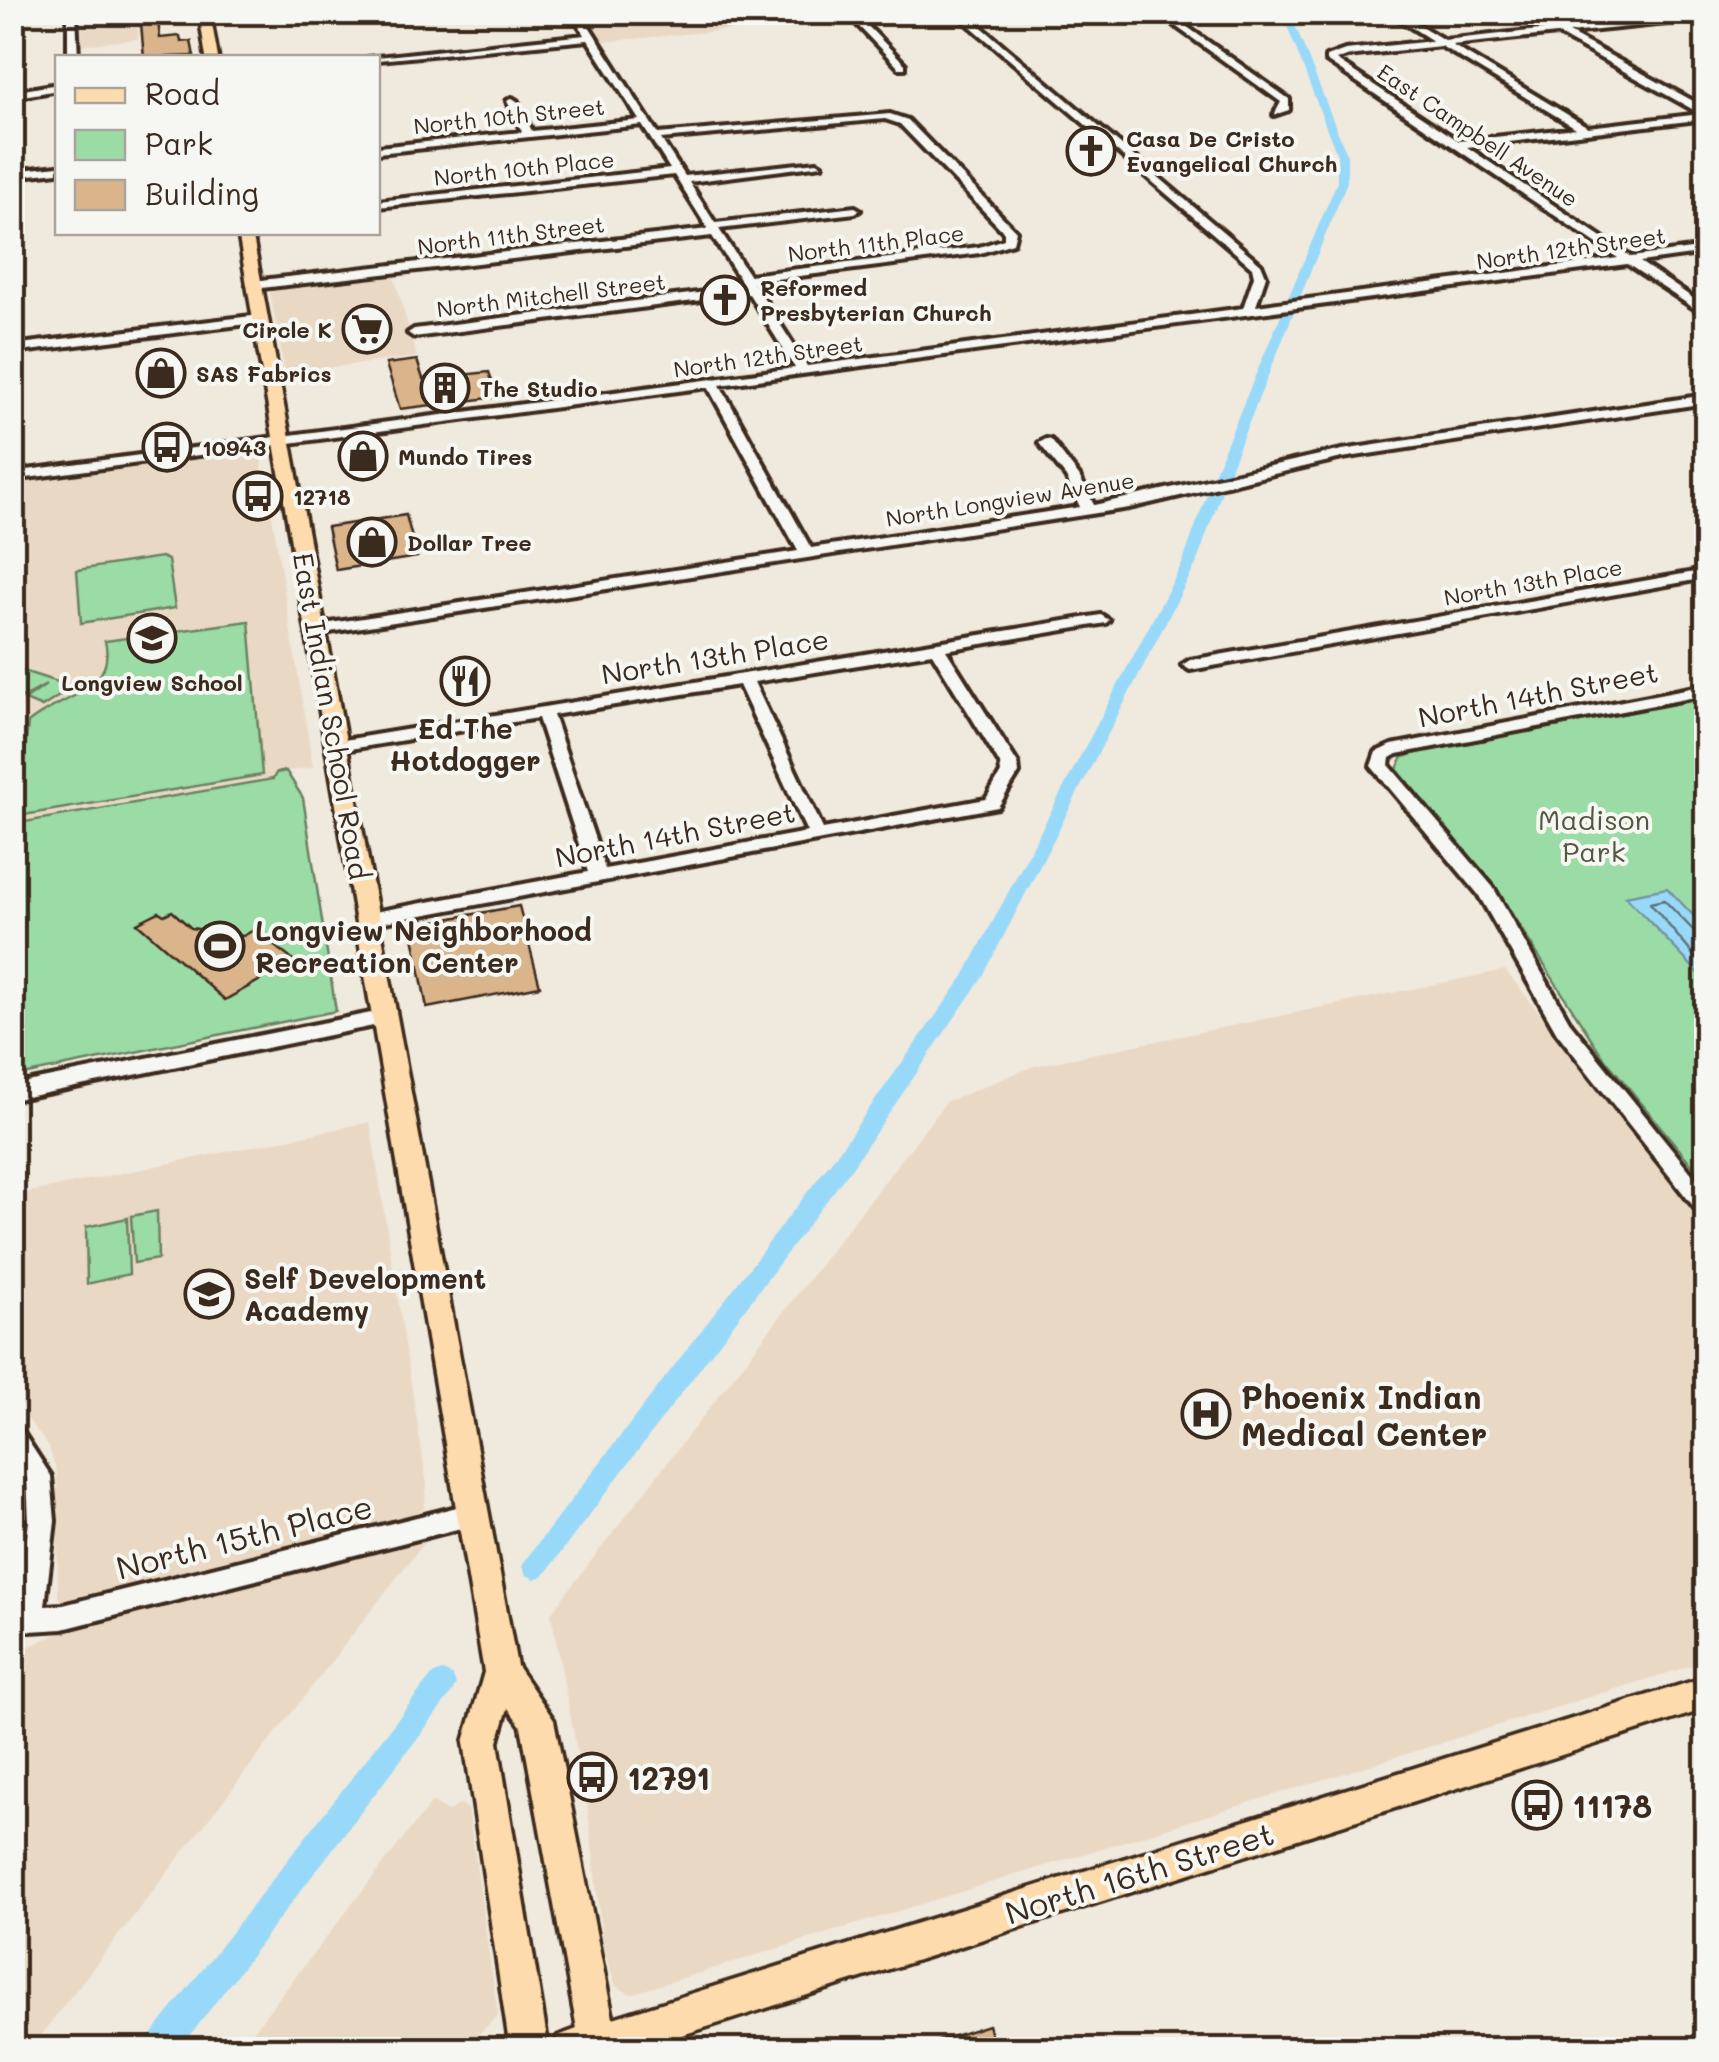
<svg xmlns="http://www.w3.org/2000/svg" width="1719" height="2062" viewBox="0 0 1719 2062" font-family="Mali,sans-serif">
  <rect width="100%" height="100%" fill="#f0e9dd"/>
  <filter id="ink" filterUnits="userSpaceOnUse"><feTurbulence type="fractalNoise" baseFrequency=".01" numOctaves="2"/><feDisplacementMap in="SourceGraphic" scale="20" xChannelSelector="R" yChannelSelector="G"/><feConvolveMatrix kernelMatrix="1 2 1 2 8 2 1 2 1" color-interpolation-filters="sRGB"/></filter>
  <g filter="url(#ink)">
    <g fill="#e9d9c4">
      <polygon points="839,12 845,19 600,42 581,13"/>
      <polygon points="81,13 187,13 188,24 138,28 138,39 82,45"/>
      <polygon points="393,273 417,357 285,373 269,287"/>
      <polygon points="247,450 262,453 261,496 271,510 313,767 276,773 274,779 13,824 12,482"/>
      <polygon points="1505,970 1706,1220 1706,1661 631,1994 616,1986 603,1948 588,1810 551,1613 946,1102 1034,1066"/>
      <polygon points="370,1122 427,1485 424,1508 407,1517 63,1603 58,1596 57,1473 49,1447 27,1418 20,1399 21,1194"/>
      <polygon points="426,1540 30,2049 13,2049 13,1654 68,1629"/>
      <polygon points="432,1802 447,1812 461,1804 468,1809 498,2015 473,2040 443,2049 239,2049"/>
    </g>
    <g fill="#9bdba5" stroke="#6b8262" stroke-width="2.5">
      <polygon points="161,557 168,560 175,608 81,623 77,570"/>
      <path d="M249,621L262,775L18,816L28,723C59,696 117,692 105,641Z"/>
      <polygon points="20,670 73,687 42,707 25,700 46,685 13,703 13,675"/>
      <polygon points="1706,698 1706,1182 1601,1054 1499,894 1397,769 1402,758 1411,754"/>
      <polygon points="286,771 303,798 336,1011 13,1077 13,824 273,779 276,773"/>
      <polygon points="157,1211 158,1259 134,1263 131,1216"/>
      <polygon points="127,1218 129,1274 87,1284 86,1227"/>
    </g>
    <polygon fill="#98d9f9" stroke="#7393a1" stroke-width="2.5" points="1667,888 1706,929 1706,981 1625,896"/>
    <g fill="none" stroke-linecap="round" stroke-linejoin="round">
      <polyline stroke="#607076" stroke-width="2.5" points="1706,935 1696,933 1664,900 1650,903 1706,970"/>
      <g fill="#98d9f9" fill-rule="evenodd">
        <polygon points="1275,12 1284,12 1295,25 1347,155 1347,182 1230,469 1196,564 982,978 852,1167 544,1575 535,1579 526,1575 522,1567 526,1559 836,1155 964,976 1182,564 1216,469 1337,182 1337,155 1287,26"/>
        <polygon points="442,1671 452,1675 456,1684 452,1693 179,2050 144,2050 148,2039 432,1675"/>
      </g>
    </g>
    <g fill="#dab48b" stroke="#3b2a1e" stroke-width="2.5">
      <polygon points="140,12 157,12 160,38 180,36 181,42 191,41 194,56 144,58"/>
      <polygon points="376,315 383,338 359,341 353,317"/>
      <polygon points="417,360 423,379 489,372 498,397 400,409 386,364"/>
      <polygon points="406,515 417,557 336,570 327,527"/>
      <polygon points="519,906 540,986 427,1008 412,931 419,924"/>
      <polygon points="172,911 191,928 243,936 254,930 294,961 225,1000 137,923 159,912 164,915"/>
      <polygon points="988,2025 996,2050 924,2050 923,2046"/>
    </g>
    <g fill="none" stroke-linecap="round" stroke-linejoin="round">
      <g stroke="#3b2a1e" stroke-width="8">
        <g id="minor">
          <polygon points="68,12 76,12 78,58 68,58"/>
          <path d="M571,12H580L658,134L890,114L908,120L1016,231L1013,243L980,253L753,282L807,366L1243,308L1254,276L1252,267L954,12H964L1261,264L1266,276L1256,306L1618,258L1326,61V57L1345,50L1433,41L1387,12H1398L1444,40L1549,29L1520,12H1531L1560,28L1706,13V19L1569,33L1706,108V119L1467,147L1631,257L1706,247V253L1640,262L1706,307V316L1627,264L720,385L811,548L1080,507L1066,477L1039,443L1046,439L1051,440L1079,476L1094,505L1342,450L1706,395V403L1342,458L1129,508L317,634L311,632V626L798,551L708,387L12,480V472L795,368L749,294L414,337L408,333L414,329L745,287L712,236L253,289L247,285L253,281L708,229L674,175L378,207V201L670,169L642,125L378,153V147L522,132L507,101L512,98L517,101L532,131L639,120L588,40L378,60V58H368L585,35ZM1557,34L1701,114L1588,127L1452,45ZM1441,46L1576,128L1459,141L1336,60L1347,56ZM885,119L900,124L1004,232V239L979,247L749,275L719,229L855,213L860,210L855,207L715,223L689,182L822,165L817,162L685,176L661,139Z"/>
          <polygon points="845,12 854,12 905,64 905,68 899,68"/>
          <polygon points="1156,12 1166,12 1289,99 1289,110 1274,115 1281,102"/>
          <polygon points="58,84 58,90 12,98 12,92"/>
          <polygon points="58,166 58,172 12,177 12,171"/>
          <polygon points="260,315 266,319 264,322 12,353 12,345"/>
          <polygon points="1706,570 1706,578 1190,670 1182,665 1190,660"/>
          <path d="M1101,615L1109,620L1106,623L946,650L1018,764L1019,773L998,807L369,925L360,919L369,913L588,872L538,718L338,751L332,750V742ZM932,653L1000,764L1001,773L986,799L823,829L754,682ZM739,685L807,832L605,869L553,715Z"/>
          <polygon points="1706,685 1706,695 1397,754 1390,758 1389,765 1493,887 1571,1024 1706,1191 1706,1214 1698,1212 1557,1033 1478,894 1371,766 1376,752 1392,745"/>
          <polygon points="386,1010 393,1012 396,1017 393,1022 12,1100 12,1085"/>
          <polygon points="12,1427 21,1430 51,1476 55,1521 45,1606 63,1605 473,1503 482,1506 486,1514 482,1522 473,1525 63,1629 30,1631 21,1628 17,1619 29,1521 27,1478 12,1458"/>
        </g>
      </g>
      <g stroke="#3b2a1e" stroke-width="7">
        <g id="major">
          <polygon points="199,12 210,12 218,58 206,58"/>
          <polygon points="238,232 252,232 517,1666 554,1720 613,2018 1706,1677 1706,1709 635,2050 553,2050 558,2036 577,2029 521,1726 508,1708 498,1742 549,2050 510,2050 464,1742 484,1672"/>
        </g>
      </g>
      <use href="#minor" fill="#f6f6f2" fill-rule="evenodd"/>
      <use href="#major" fill="#fedbac" fill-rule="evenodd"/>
    </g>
  </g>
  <defs>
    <g id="church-ring" transform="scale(2.5)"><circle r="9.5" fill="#f6f6f2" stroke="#3b2a1e" stroke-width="1.5"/><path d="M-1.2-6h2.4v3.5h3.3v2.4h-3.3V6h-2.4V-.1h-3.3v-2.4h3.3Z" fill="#3b2a1e"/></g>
    <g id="supermarket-ring" transform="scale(2.5)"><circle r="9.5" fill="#f6f6f2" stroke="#3b2a1e" stroke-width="1.5"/><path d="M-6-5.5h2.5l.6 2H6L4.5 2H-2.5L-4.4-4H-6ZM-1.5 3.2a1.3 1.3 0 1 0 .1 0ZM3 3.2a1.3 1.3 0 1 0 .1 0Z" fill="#3b2a1e"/></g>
    <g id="shop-ring" transform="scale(2.5)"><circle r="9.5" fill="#f6f6f2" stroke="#3b2a1e" stroke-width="1.5"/><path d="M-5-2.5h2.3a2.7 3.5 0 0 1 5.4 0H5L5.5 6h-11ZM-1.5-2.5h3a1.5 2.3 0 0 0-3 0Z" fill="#3b2a1e"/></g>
    <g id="building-ring" transform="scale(2.5)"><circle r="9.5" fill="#f6f6f2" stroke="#3b2a1e" stroke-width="1.5"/><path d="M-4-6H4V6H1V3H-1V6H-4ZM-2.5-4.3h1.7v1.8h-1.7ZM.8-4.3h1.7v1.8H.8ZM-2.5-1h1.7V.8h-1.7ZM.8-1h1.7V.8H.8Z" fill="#3b2a1e"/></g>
    <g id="bus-ring" transform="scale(2.5)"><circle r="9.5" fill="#f6f6f2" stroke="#3b2a1e" stroke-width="1.5"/><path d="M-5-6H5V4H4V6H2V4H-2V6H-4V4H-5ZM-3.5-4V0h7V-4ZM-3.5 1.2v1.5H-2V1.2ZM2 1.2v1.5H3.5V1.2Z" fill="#3b2a1e"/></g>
    <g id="school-ring" transform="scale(2.5)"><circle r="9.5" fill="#f6f6f2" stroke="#3b2a1e" stroke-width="1.5"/><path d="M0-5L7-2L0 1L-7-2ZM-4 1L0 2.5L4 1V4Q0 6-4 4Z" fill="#3b2a1e"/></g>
    <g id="restaurant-ring" transform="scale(2.5)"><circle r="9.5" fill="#f6f6f2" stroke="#3b2a1e" stroke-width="1.5"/><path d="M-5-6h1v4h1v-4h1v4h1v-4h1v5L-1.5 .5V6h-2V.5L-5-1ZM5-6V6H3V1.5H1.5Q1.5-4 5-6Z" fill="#3b2a1e"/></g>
    <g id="stadium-ring" transform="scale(2.5)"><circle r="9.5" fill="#f6f6f2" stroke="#3b2a1e" stroke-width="1.5"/><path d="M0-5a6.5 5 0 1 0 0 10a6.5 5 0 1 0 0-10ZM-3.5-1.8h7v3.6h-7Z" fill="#3b2a1e"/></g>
    <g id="hospital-ring" transform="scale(2.5)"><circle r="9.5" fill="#f6f6f2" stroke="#3b2a1e" stroke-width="1.5"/><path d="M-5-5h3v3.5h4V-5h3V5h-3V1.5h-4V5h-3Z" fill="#3b2a1e"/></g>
  </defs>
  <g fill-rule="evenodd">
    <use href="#church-ring" x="1091" y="151"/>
    <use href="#church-ring" x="725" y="300"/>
    <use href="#supermarket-ring" x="367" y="329"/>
    <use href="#shop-ring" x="161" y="373"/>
    <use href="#building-ring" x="445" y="388"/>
    <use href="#bus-ring" x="167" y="447"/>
    <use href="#shop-ring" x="363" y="456"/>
    <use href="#bus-ring" x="258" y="496"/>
    <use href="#shop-ring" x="372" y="542"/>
    <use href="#school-ring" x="152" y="638"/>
    <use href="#restaurant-ring" x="465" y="681"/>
    <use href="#stadium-ring" x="220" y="946"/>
    <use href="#school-ring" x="209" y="1294"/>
    <use href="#hospital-ring" x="1206" y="1414"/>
    <use href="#bus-ring" x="592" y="1777"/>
    <use href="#bus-ring" x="1537" y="1805"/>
  </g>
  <g text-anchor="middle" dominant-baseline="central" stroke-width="8" stroke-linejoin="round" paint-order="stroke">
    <g font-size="22" fill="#3b2a1e" stroke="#f6f6f2">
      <text transform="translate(509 116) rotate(-6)">North 10th Street</text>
      <text transform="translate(1478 135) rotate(34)">East Campbell Avenue</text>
      <text transform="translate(524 168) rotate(-6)">North 10th Place</text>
      <text transform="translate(511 235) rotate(-7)">North 11th Street</text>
      <text transform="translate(876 243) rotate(-7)">North 11th Place</text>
      <text transform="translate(1571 248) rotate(-8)">North 12th Street</text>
      <text transform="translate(551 295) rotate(-7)">North Mitchell Street</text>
      <text transform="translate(768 356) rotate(-8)">North 12th Street</text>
      <text transform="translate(1010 499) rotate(-9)">North Longview Avenue</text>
      <text transform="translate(1533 582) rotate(-10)">North 13th Place</text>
    </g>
    <g font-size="22" font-weight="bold" fill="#3b2a1e" stroke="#f6f6f2" text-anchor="start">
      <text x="1126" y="138">Casa De Cristo<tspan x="1126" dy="25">Evangelical Church</tspan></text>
      <text x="760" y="287">Reformed<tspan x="760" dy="25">Presbyterian Church</tspan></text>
      <text x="332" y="329" text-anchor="end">Circle K</text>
      <text x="196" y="373">SAS Fabrics</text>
      <text x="480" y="388">The Studio</text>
      <text x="202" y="447">10943</text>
      <text x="398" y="456">Mundo Tires</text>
      <text x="293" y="496">12718</text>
      <text x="407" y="542">Dollar Tree</text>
      <text x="152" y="682" text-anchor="middle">Longview School</text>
    </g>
    <g font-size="28" fill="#3b2a1e" stroke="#f6f6f2">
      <text transform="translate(715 656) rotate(-9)">North 13th Place</text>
      <text transform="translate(1538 694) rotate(-11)">North 14th Street</text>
      <text transform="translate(332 716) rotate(80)">East Indian School Road</text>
      <text transform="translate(675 834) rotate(-11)">North 14th Street</text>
    </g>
    <g font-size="28" font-weight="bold" fill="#3b2a1e" stroke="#f6f6f2" text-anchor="start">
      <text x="465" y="728" text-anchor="middle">Ed The<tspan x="465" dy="32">Hotdogger</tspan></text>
      <text x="255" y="930">Longview Neighborhood<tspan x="255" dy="32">Recreation Center</tspan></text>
      <text x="244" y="1278">Self Development<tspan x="244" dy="32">Academy</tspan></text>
    </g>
    <g font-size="28" fill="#535640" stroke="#f6f6f2">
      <text x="1594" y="819">Madison<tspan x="1594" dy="32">Park</tspan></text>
    </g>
    <g font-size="32" font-weight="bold" fill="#3b2a1e" stroke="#f6f6f2" text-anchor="start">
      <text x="1241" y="1396">Phoenix Indian<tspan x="1241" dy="37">Medical Center</tspan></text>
      <text x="627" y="1777">12791</text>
      <text x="1572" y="1805">11178</text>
    </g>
    <g font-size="32" fill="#3b2a1e" stroke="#f6f6f2">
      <text transform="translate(244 1536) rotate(-14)">North 15th Place</text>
      <text transform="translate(1139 1872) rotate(-17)">North 16th Street</text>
    </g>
  </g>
  <rect width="1719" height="2062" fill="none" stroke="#f6f6f2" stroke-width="50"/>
  <rect x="25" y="25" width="1669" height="2012" fill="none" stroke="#3b2a1e" stroke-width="4" filter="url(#ink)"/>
  <rect x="55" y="55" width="325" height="180" fill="#f6f6f2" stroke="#aba49d" stroke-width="2.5"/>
  <rect x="75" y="88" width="50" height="15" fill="#fedbac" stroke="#aba49d" stroke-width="2.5"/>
  <text x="145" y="105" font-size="30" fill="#3b2a1e">Road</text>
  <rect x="75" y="130" width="50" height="30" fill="#9bdba5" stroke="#aba49d" stroke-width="2.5"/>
  <text x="145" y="155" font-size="30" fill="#3b2a1e">Park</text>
  <rect x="75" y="180" width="50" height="30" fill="#dab48b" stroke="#aba49d" stroke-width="2.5"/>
  <text x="145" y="205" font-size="30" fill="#3b2a1e">Building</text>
</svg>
